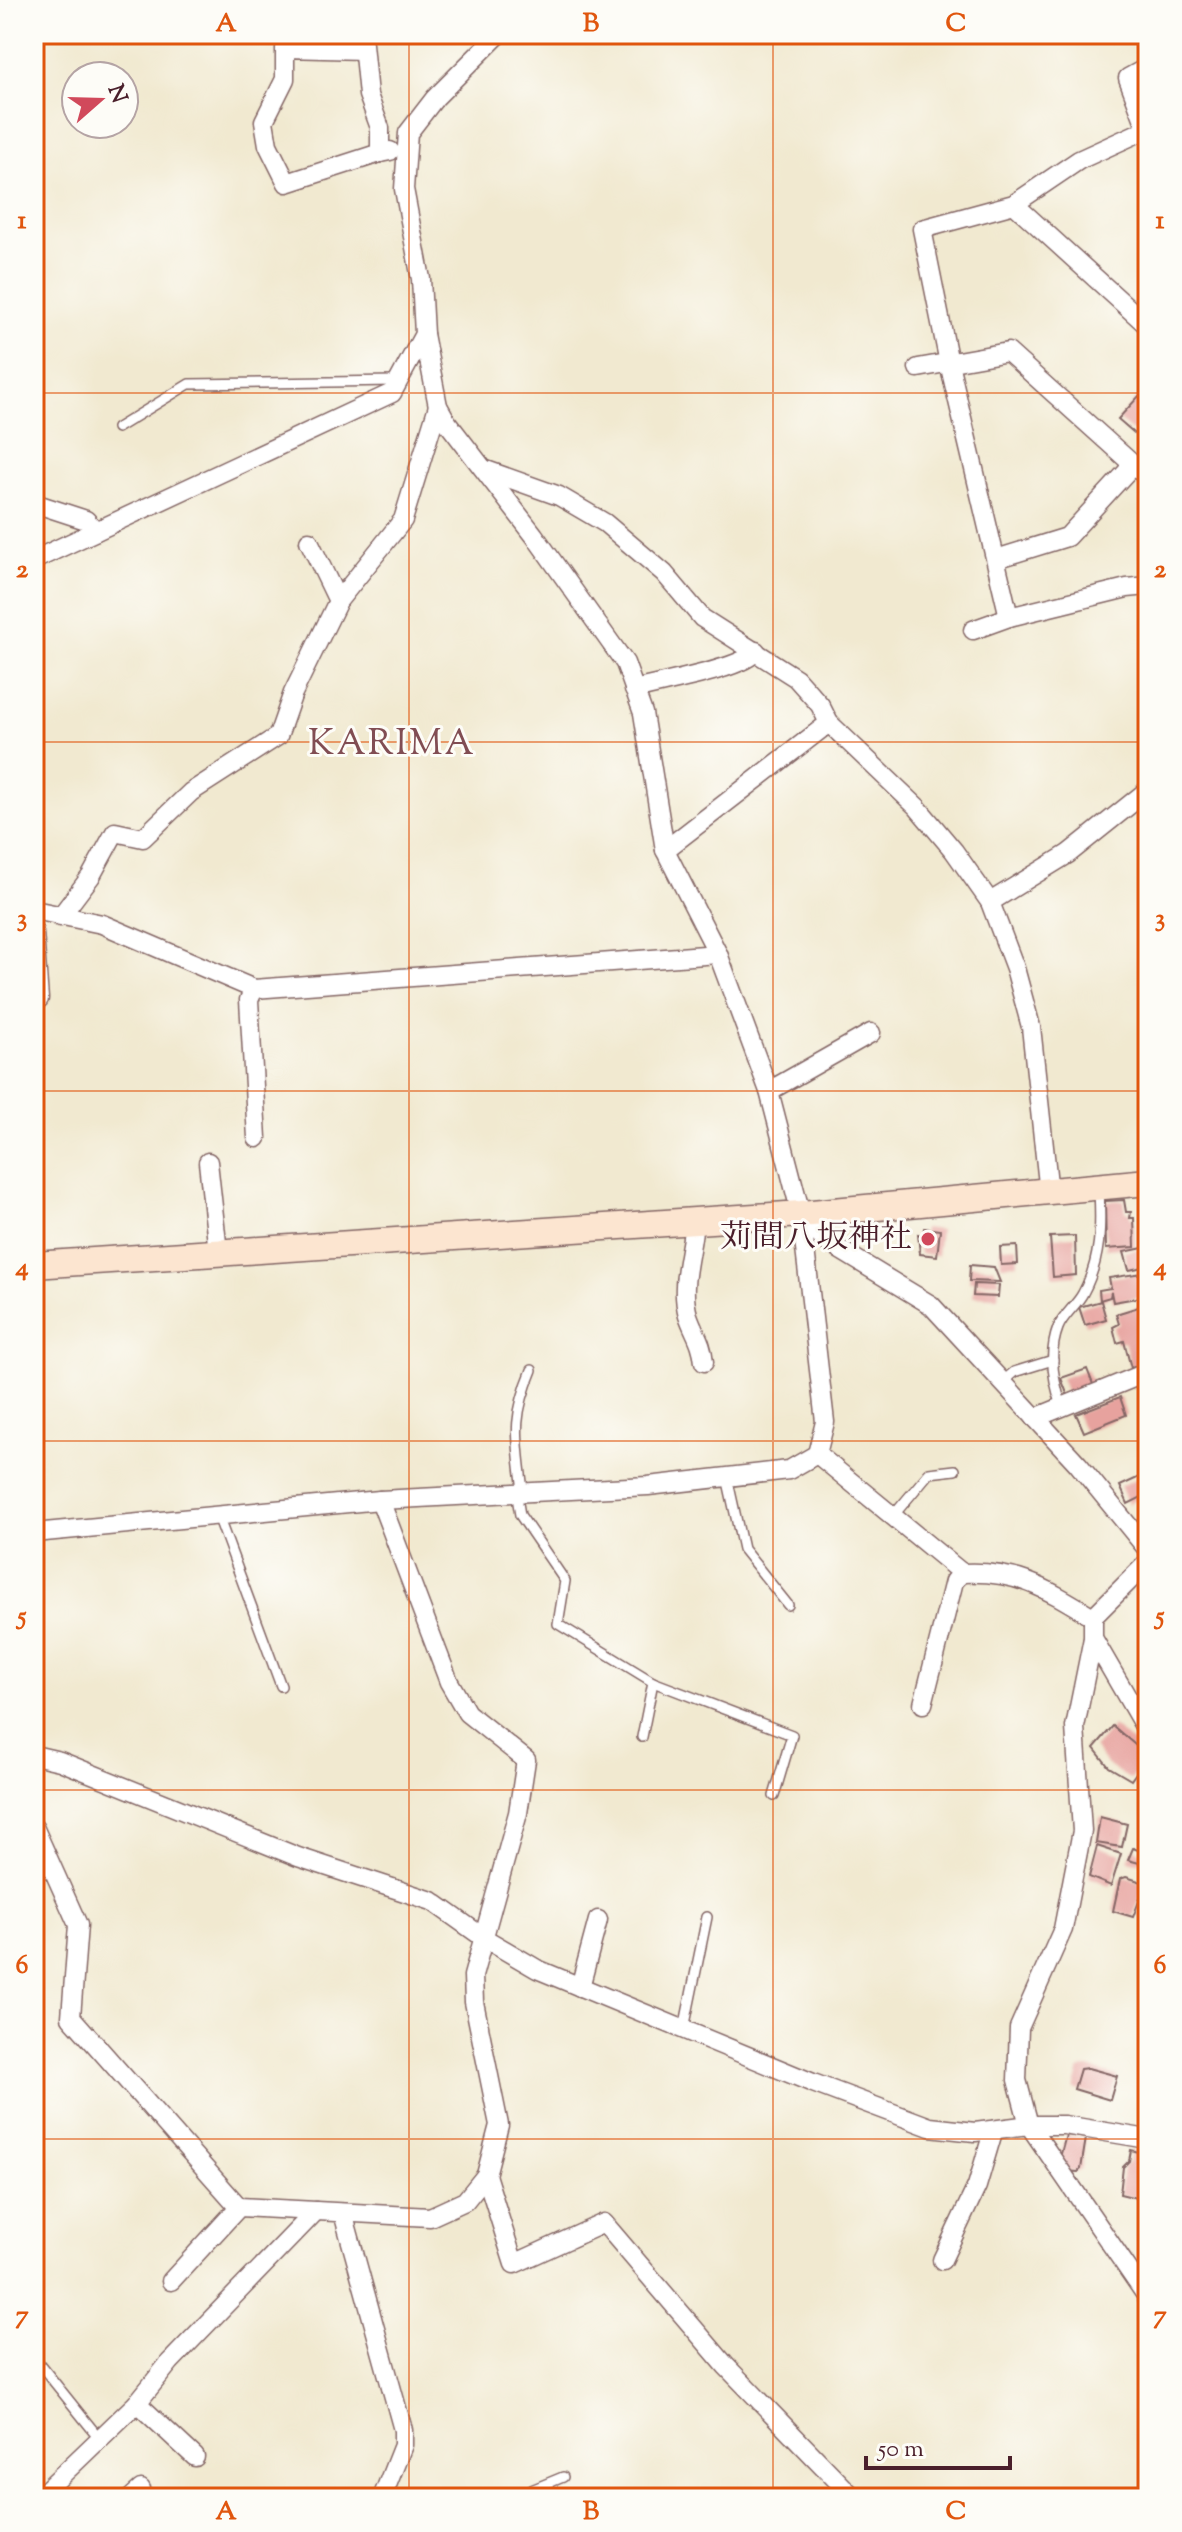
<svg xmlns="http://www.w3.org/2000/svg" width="1182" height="2532" viewBox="0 0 1182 2532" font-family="'Sorts Mill Goudy','Noto Serif JP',serif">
  <rect width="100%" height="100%" fill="#fdfcf7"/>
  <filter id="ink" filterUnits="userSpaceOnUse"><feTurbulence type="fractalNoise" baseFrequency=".0125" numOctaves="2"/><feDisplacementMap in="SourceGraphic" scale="16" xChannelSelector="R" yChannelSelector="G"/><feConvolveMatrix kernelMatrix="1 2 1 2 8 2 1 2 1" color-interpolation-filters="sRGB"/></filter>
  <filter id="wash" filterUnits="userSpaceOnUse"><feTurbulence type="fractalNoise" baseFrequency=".006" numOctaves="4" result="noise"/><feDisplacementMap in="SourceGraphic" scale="32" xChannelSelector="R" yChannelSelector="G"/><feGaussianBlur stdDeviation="1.8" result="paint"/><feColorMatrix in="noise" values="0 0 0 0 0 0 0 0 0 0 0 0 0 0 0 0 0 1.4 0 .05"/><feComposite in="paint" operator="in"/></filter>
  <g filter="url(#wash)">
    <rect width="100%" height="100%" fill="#f1e9d0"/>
    <g id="blocks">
      <g fill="#e7a29e">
        <polygon points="1139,396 1148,403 1148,445 1118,419"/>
        <polygon points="1124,1200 1126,1212 1131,1212 1130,1218 1134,1218 1135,1247 1106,1249 1105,1201"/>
        <polygon points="924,1228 940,1230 937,1256 920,1254 918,1234 923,1235"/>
        <polygon points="1075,1236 1076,1275 1053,1277 1050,1237"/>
        <polygon points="1017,1246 1018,1264 1001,1265 1000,1247"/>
        <polygon points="1148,1247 1148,1266 1129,1270 1124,1252"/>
        <polygon points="970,1265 994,1267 1000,1282 969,1281"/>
        <polygon points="1142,1273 1144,1281 1148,1280 1148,1296 1113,1302 1111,1292 1110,1297 1100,1300 1099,1290 1111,1288 1109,1278"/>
        <polygon points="974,1284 999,1285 998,1297 973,1296"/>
        <polygon points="1101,1301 1106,1319 1085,1325 1079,1307"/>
        <polygon points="1148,1304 1148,1364 1131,1368 1124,1341 1117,1343 1113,1327 1119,1324 1116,1314"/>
        <polygon points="1087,1369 1094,1387 1068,1396 1061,1378"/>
        <polygon points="1120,1397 1126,1415 1084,1432 1076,1414"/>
        <polygon points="1146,1474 1148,1494 1128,1504 1120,1486"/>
        <polygon points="1113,1726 1148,1756 1131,1780 1109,1767 1094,1748"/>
        <polygon points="1100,1817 1127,1824 1122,1847 1096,1843"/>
        <polygon points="1097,1846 1121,1854 1111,1886 1089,1877"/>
        <polygon points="1133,1848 1148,1854 1147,1865 1128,1860"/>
        <polygon points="1126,1877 1142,1882 1144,1888 1133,1917 1113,1911 1120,1879"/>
        <polygon points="1088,2068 1117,2076 1110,2100 1074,2089 1080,2069"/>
        <polygon points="1066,2135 1086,2138 1081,2169 1078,2172 1065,2171 1058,2165"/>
        <polygon points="1131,2150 1147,2154 1145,2200 1120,2194 1123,2167 1129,2161"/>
      </g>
    </g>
  </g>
  <g filter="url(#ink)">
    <use href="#blocks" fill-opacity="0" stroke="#846665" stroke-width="2"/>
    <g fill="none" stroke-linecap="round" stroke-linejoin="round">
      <g stroke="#846665" stroke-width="12">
        <g id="lane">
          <polyline points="117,428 189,384 397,381"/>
          <polyline points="1002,1382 1014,1372 1053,1360"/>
          <path d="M1062,1406C1053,1381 1048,1354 1058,1328C1063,1315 1077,1305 1083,1293C1101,1260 1101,1226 1099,1191"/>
          <polyline points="727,1477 743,1549 788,1605"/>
          <polyline points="516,1491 520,1515 565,1581 558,1624 653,1682 642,1737"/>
          <path d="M523,1491C517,1438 511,1420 532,1370"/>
          <polyline points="218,1516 281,1686"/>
          <polyline points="893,1516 929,1473 955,1470"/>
          <polyline points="653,1682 792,1735 774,1796"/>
          <polyline points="684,2029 707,1917"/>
          <polyline points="34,2357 100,2439"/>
          <polyline points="512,2498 563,2477"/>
        </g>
      </g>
      <g stroke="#846665" stroke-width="21">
        <g id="street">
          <polyline points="362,34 368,95 380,128 380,153 390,151"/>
          <polyline points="363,50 285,48 285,79 264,121 268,145 287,183 380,153"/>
          <polyline points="1148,67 1128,78 1148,131"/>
          <polyline points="1147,129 1079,160 1014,204 922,229 949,363 1009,617 1127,588 1148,586"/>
          <polyline points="1014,204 1148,326"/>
          <path d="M424,334L438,406L447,422L534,535L625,663L643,713L665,850L718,954L769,1091L801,1214L825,1422L817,1454L962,1573C1018,1570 1047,1589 1093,1617V1638L1148,1733"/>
          <polyline points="918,368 1008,352 1148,478"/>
          <polyline points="486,470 559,496 605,523 664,573 702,618 796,678 820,705 829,723 917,807 954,851 990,902 1015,968 1031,1027 1049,1193"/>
          <polyline points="34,503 86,520 96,531"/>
          <polyline points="309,541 338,601"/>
          <polyline points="996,559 1067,537 1133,465"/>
          <polyline points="34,560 392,393 424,334 421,279 404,189 408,133 435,98 499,34"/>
          <polyline points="973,630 1009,617"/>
          <path d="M634,690C659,683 743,669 756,651"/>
          <polyline points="665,850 829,723"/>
          <polyline points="990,902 1068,854 1148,790"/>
          <polyline points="34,910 102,924 254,989 718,954"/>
          <polyline points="60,917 91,876 115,832 143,838 191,792 278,736 293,693 338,601 403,520 438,406"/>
          <polyline points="34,932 39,999 34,999"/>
          <polyline points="254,989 249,1000 257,1138"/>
          <polyline points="769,1091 871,1033"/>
          <polyline points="208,1162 218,1252"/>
          <polyline points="801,1214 824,1240 931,1305 1078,1464 1148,1550"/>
          <path d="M694,1221C692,1252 679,1284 688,1315C694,1333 702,1341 704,1362"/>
          <polyline points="1035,1418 1148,1372"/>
          <polyline points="34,1533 380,1500 648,1486 789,1470 817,1454"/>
          <polyline points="1093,1617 1148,1562"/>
          <polyline points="1093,1638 1075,1727 1082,1831 1063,1929 1019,2028 1017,2080 1029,2125 1148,2298"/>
          <polyline points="923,1704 954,1581 962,1573"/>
          <polyline points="34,1755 60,1761 298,1857 432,1901 484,1938 537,1969 813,2083 930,2127 975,2132 1029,2125 1064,2125 1148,2139"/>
          <polyline points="34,1827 78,1925 71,2017 239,2207 430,2217 465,2201 486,2175 499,2125 474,2002 473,1976 518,1813 526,1760 467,1713 449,1682 380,1500"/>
          <polyline points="580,1987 598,1920"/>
          <polyline points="486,2175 514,2264 604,2223 726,2366 854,2498"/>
          <polyline points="343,2213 403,2430 403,2445 382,2498"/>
          <polyline points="942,2260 977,2186 993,2132"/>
          <polyline points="171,2281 239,2207"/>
          <polyline points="137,2403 170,2362 316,2211"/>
          <polyline points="38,2498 137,2403 195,2457"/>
          <polyline points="131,2498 141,2489"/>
        </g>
      </g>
      <g stroke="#846665" stroke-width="29">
        <polyline id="secondary" points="34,1265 801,1214 1148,1182"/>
      </g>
      <use href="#lane" stroke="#fff" stroke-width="9"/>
      <use href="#street" stroke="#fff" stroke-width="18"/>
      <use href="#secondary" stroke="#fce5d0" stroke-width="26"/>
    </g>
  </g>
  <path fill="none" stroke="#e0560e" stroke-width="2" stroke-opacity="0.55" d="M409,34V2498M773,34V2498M34,393H1148M34,742H1148M34,1091H1148M34,1441H1148M34,1790H1148M34,2139H1148"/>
  <circle fill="#d1495b" stroke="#fdfcf7" stroke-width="3" cx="928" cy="1239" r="8"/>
  <g text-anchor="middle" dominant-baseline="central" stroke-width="6" stroke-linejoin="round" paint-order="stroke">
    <g font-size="32" fill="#4a1f2b" stroke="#fdfcf7" text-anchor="end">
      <text x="912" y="1239">苅間八坂神社</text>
    </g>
    <g font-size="36" letter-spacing="2" fill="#814d53" stroke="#fdfcf7">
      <text x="392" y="745">KARIMA</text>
    </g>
  </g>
  <rect width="1182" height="2532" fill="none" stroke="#fdfcf7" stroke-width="88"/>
  <g transform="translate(100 100) rotate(70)"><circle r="38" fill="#fdfcf7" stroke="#b5a4a5" stroke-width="2"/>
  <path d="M0-6L14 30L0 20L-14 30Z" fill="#d1495b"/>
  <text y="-12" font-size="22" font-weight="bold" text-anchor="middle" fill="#4a1f2b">N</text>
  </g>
  <path d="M866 2456v12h144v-12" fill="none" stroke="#4a1f2b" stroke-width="4"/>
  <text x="878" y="2456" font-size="24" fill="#4a1f2b" stroke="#fdfcf7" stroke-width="6" paint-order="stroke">50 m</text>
  <rect x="44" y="44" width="1094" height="2444" fill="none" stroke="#e0560e" stroke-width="3"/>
  <g font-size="26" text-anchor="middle" font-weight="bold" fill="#e0560e">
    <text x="226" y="31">A</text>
    <text x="591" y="31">B</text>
    <text x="956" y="31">C</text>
    <text x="22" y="228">1</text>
    <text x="1160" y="228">1</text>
    <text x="22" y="577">2</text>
    <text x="1160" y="577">2</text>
    <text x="22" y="926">3</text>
    <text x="1160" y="926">3</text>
    <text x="22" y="1275">4</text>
    <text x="1160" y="1275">4</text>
    <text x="22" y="1624">5</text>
    <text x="1160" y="1624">5</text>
    <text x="22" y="1973">6</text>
    <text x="1160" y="1973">6</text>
    <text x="22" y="2323">7</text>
    <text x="1160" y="2323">7</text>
    <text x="226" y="2519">A</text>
    <text x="591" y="2519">B</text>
    <text x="956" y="2519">C</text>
  </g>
</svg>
